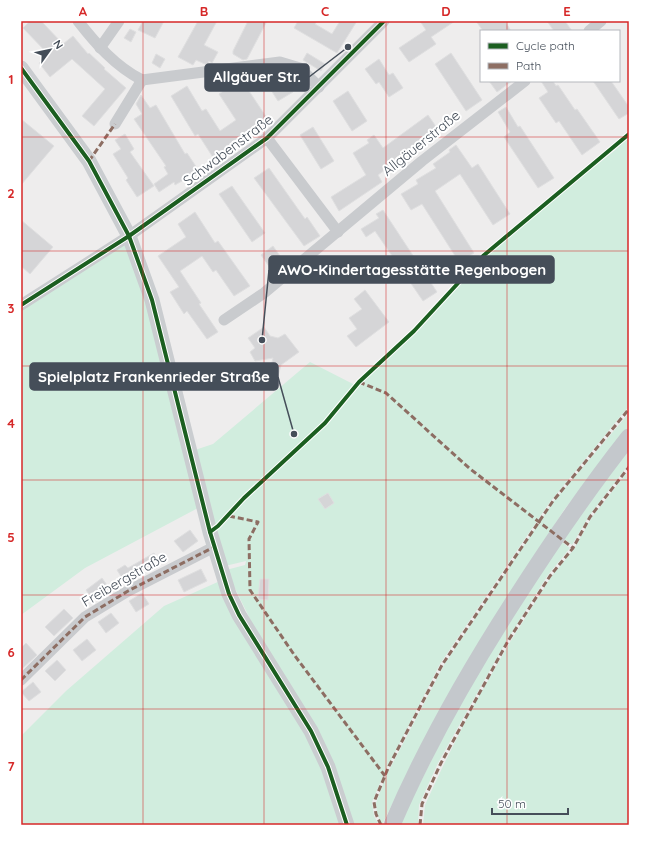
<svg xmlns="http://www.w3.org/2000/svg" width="650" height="846" viewBox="0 0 650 846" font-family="Quicksand,sans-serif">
  <rect width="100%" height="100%" fill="#eeeded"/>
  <g fill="#d1edde">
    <polygon points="629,137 629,406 550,502 440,664 383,776 372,802 374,816 379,825 351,825 226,570 245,565 246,561 225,566 216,530 230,517 245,499 326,424 357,386 414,334 482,260 524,223 614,151"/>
    <polygon points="126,240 147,302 198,508 85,568 21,615 21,309"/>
    <polygon points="310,362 355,385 324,423 243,497 228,516 215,526 195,450 213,444"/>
    <polygon points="629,413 629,426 564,510 508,597 419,749 382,825 377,814 376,803 386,776 444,665 553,502"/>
    <polygon points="629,446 629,464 589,516 572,545 561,537"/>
    <polygon points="629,470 629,825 423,825 425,805 443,766 471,710 510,642 551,577 574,549 592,517"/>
    <polygon points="559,540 570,548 548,575 507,640 438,763 419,805 418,825 399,825 464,695"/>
    <polygon points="220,581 308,732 344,825 21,825 21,736 66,691 164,606"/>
  </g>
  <g fill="#d5d5d7" stroke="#dfdfe0">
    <polygon points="30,21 41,21 63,44 73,36 88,54 89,53 105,68 104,69 126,88 94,126 82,116 105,89 72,59 50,77 39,63 49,55 23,28"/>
    <polygon points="143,21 164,21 155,38 138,30"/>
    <polygon points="198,21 217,21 204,45 218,52 212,63 209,61 207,65 196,60 193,65 178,57"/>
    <polygon points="248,21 267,21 247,59 243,60 233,54 233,51"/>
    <polygon points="298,21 317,21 315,24 332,34 340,21 357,21 337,53 294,28"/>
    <polygon points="420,21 455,21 431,37 436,44 409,62 399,48 426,30"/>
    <polygon points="476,21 505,21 511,31 483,31"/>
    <polygon points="547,21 565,21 572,31 554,31"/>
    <polygon points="130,29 136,32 131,42 124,38"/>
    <polygon points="307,53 325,64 321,71 303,60"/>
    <polygon points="451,53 482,100 466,111 435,64"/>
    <polygon points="156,54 165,59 160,68 152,63"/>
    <polygon points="379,59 389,75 393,73 403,88 389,97 379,82 376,84 365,69"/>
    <polygon points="282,74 293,92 278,101 267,84"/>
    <polygon points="241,79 267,118 233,141 236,145 214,159 198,134 195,136 171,96 187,86 202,111 206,109 220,131 236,120 219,94"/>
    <polygon points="489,81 512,81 497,92"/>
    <polygon points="541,81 553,81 556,86 558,85 575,110 577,109 600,142 582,155 559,121 556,123 539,98 548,92"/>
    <polygon points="593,81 611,81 629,107 629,113 619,119"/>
    <polygon points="348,91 367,121 352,131 333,101"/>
    <polygon points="141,95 150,108 156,105 185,154 187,153 199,171 175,185 174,182 159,192 154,184 168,174 164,167 166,166 134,119 142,114 136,104"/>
    <polygon points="506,107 518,127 520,126 554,178 538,188 504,137 510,132 498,112"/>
    <polygon points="428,115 437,128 437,132 378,175 382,182 339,211 331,197 366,175 353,153 369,143 367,140 374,135 383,148"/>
    <polygon points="21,119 54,146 21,185"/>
    <polygon points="313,127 334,161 321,169 300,135"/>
    <polygon points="125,134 134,149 130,152 154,186 137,197 126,180 128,178 113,154 121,149 115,140"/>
    <polygon points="456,145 472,168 478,164 510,214 493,225 460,174 435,191 474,253 459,262 422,204 411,210 401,194 418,184 416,180 436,168 433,164 450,152 449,150"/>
    <polygon points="269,168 305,219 307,217 320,236 304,246 254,178"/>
    <polygon points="232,186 265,233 252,242 219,194"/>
    <polygon points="383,210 437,292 423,301 375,231 366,237 361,229 379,218 376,214"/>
    <polygon points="195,212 215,243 218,241 250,286 234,296 216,270 213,272 202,256 180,271 201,303 199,304 218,332 207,339 187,311 184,314 170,292 179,287 158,256 186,237 178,224"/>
    <polygon points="21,220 53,247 30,274 21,266"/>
    <polygon points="273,246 285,263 273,272 261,255"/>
    <polygon points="365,290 389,322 356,347 347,336 357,329 349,318 362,309 354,299"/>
    <polygon points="264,327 270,336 278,338 285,334 299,352 281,365 277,380 268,378 273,358 255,361 250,352 255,348 248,338"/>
    <polygon points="328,493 334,503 325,509 318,499"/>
    <polygon points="190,530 198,541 183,552 174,541"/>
    <polygon points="154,553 157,558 153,561 155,564 143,571 142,569 124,581 117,570 125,565 128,568"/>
    <polygon points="201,569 207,581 184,592 178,580"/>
    <polygon points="102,578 109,588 93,600 86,590"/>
    <polygon points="260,579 269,579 268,600 258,599"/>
    <polygon points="142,593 149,604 136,612 129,601"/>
    <polygon points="64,609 73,618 54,636 45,627"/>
    <polygon points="111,613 119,623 106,633 98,622"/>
    <polygon points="87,639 96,650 82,661 73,650"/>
    <polygon points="26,643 37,655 21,670 21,648"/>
    <polygon points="57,660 66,670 55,681 45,671"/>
    <polygon points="33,682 41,692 29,701 21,692"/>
  </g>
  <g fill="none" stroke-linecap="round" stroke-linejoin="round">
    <g stroke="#c9cbce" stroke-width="11">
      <path d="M78,21C96,44 115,66 142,80L280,62L300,68L319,87"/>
      <polyline points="589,31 601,21"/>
      <polyline points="100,48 119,21"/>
      <polyline points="115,124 142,80"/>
      <polyline points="267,138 338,232"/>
      <polyline points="21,305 129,236 267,138 384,21"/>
      <polyline points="224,320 264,293 422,161 525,81"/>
      <polyline points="21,680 85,617 128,591 214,547"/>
    </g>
    <polyline stroke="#cacdd0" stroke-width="15" points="21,68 89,161 129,236 152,300 210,532 229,594 239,615 311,731 328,767 347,825"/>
    <path stroke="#c4c8cc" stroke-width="17" d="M392,825C425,748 467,674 512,604C549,546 587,490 629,437"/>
    <g stroke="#8d6e63" stroke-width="3" stroke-dasharray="6 3" stroke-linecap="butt">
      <polyline points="89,161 115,124"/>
      <polyline points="359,382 386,393 469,468 573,548"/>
      <polyline points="229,516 258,522 249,539 250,590 295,656 385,776"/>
      <polyline points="21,680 85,617 128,591 214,547"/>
      <polyline points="381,825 376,814 374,802 389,766 442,665 553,501 629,409"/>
      <polyline points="420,825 422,804 441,763 508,641 550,576 573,548 590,517 629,467"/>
    </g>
    <g stroke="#fff" stroke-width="6">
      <g id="cycleway">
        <polyline points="21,68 89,161 129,236 152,300 210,532 229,594 239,615 311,731 328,767 347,825"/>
        <polyline points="21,305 129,236 267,138 384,21"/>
        <polyline points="210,532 218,526 244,498 325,423 359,382 414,331 483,256 629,134"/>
      </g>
    </g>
    <use href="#cycleway" stroke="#1b5e20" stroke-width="4"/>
  </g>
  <path fill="none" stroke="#d62828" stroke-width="1" stroke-opacity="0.55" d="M143,21V825M264,21V825M386,21V825M507,21V31M507,81V825M21,137H629M21,251H629M21,366H629M21,480H629M21,595H629M21,709H629"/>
  <g text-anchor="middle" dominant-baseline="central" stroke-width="4" stroke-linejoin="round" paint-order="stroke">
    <g font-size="14" fill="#454e59" stroke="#fff">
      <text transform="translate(421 143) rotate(-39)">Allgäuerstraße</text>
      <text transform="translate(228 150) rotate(-37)">Schwabenstraße</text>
      <text transform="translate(124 579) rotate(-30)">Freibergstraße</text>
    </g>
  </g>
  <path fill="none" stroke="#454e59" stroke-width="1.5" d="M348 47L309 77M262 340L269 270M294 434L278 377"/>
  <g fill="#454e59" stroke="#fff" stroke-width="1.5">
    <circle cx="348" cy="47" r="4"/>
    <circle cx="262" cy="340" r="4"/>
    <circle cx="294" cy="434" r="4"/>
  </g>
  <g fill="#454e59" stroke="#454e59" stroke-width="1.5">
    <rect x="205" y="64" width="104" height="27" rx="4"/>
    <rect x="269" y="256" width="285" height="27" rx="4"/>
    <rect x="30" y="363" width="248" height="27" rx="4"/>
  </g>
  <g font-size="15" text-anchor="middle" font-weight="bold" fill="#fff">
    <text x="257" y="82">Allgäuer Str.</text>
    <text x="412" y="275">AWO-Kindertagesstätte Regenbogen</text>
    <text x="154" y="382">Spielplatz Frankenrieder Straße</text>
  </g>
  <rect width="650" height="846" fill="none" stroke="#ffffff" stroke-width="44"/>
  <rect x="480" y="30" width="140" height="52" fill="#ffffff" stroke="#b5b8bd"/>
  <rect x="488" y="43" width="20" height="6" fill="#1b5e20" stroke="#b5b8bd"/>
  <text x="516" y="50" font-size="12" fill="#454e59">Cycle path</text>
  <rect x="488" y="63" width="20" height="6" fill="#8d6e63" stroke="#b5b8bd"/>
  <text x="516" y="70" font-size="12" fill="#454e59">Path</text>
  <g transform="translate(50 50) rotate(57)" stroke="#ffffff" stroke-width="3" paint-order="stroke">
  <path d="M0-3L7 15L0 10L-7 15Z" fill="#454e59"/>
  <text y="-6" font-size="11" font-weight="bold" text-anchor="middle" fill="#454e59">N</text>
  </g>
  <path d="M492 808v6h76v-6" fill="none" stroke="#454e59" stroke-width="2"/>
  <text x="498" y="808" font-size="12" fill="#454e59" stroke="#ffffff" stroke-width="3" paint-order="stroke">50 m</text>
  <rect x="22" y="22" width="606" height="802" fill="none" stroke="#d62828" stroke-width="1.5"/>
  <g font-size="13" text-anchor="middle" font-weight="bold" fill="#d62828">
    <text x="83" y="16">A</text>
    <text x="204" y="16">B</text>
    <text x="325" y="16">C</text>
    <text x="446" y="16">D</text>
    <text x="567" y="16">E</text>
    <text x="11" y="84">1</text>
    <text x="11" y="198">2</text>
    <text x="11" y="313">3</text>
    <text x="11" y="428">4</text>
    <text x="11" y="542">5</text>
    <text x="11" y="657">6</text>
    <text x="11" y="771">7</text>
  </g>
</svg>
